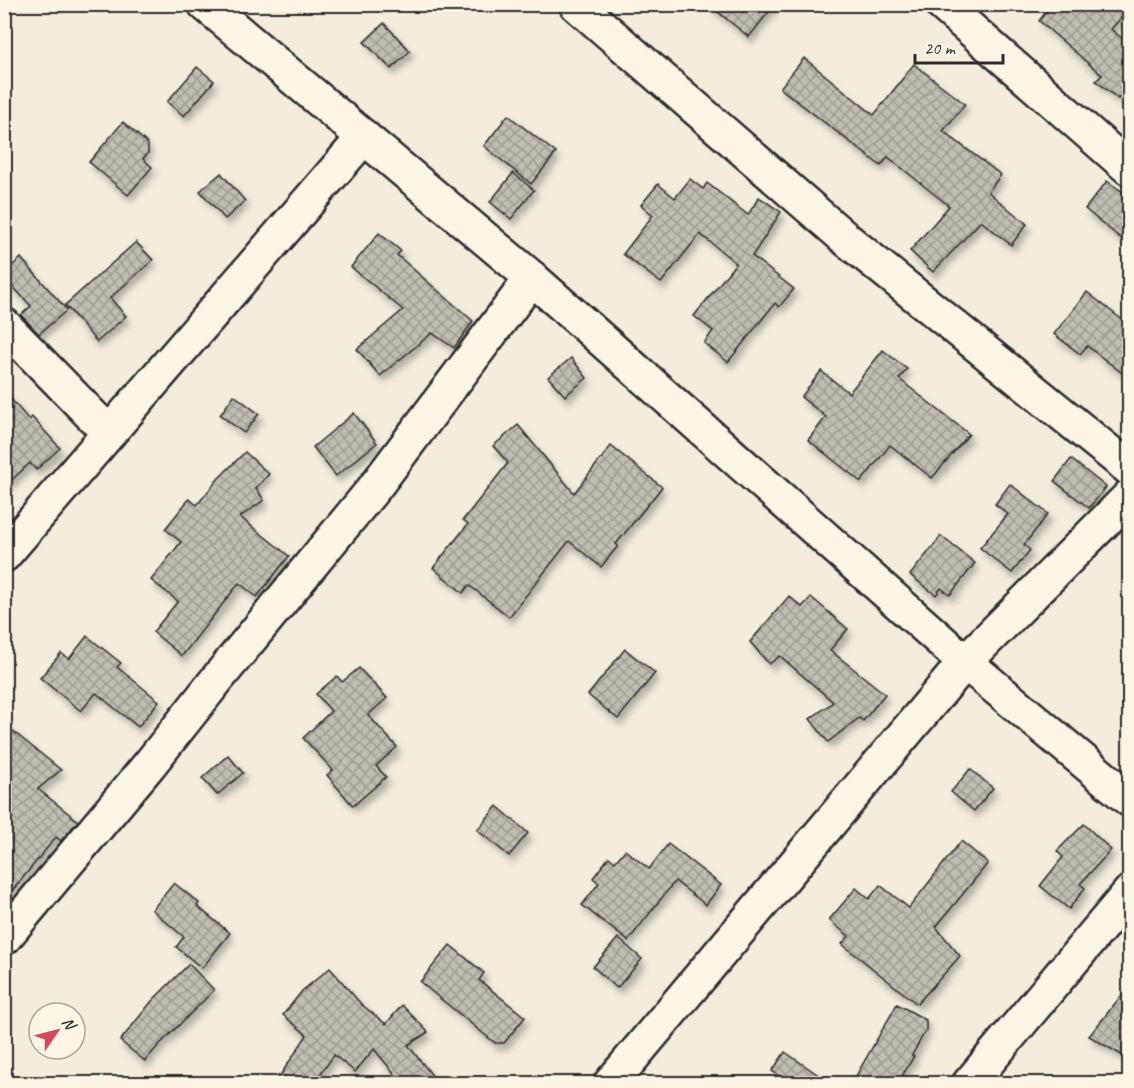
<svg xmlns="http://www.w3.org/2000/svg" width="1134" height="1088" viewBox="0 0 1134 1088" font-family="Caveat,sans-serif">
  <defs>
    <pattern id="building-cross-hatch" width="8" height="8" patternUnits="userSpaceOnUse" patternTransform="scale(1.5)"><rect width="8" height="8" fill="#c2bdb1"/><path d="M0 0l8 8M0 8l8-8" fill="none" stroke="#9e9a90"/></pattern>
    <filter id="shadow"><feDropShadow dx="3.5" dy="6" stdDeviation="3" flood-color="#0004"/></filter>
  </defs>
  <rect width="100%" height="100%" fill="#f4edde"/>
  <filter id="ink" filterUnits="userSpaceOnUse"><feTurbulence type="fractalNoise" baseFrequency=".0167" numOctaves="2"/><feDisplacementMap in="SourceGraphic" scale="12" xChannelSelector="R" yChannelSelector="G"/><feConvolveMatrix kernelMatrix="1 2 1 2 8 2 1 2 1" color-interpolation-filters="sRGB"/></filter>
  <g filter="url(#ink)">
    <g fill="url(#building-cross-hatch)" stroke="#2b2b2b" stroke-width="1.5" filter="url(#shadow)">
      <polygon points="708,4 775,4 749,37"/>
      <polygon points="1052,4 1130,4 1130,8 1111,29 1130,45 1130,86 1118,99 1096,81 1102,75 1039,21"/>
      <polygon points="384,23 410,51 391,69 364,42"/>
      <polygon points="804,58 874,115 914,64 965,104 943,131 1001,175 988,192 1027,224 1011,245 981,221 933,272 910,251 949,206 888,157 881,166 780,88"/>
      <polygon points="197,67 214,81 184,116 167,102"/>
      <polygon points="508,115 556,153 531,184 484,146"/>
      <polygon points="123,122 148,144 148,153 143,159 152,167 128,195 89,162"/>
      <polygon points="221,173 245,201 225,219 200,191"/>
      <polygon points="513,173 534,190 511,219 490,202"/>
      <polygon points="690,179 703,189 707,183 748,215 759,197 781,212 752,256 794,289 779,307 775,303 728,362 704,343 713,331 694,316 736,263 700,234 661,283 623,254 653,215 641,205 658,184 675,198"/>
      <polygon points="1107,181 1130,197 1130,246 1085,209"/>
      <polygon points="379,233 401,251 397,255 473,321 454,348 432,333 380,376 357,349 403,310 351,267"/>
      <polygon points="136,242 153,260 110,298 126,316 97,342 65,305"/>
      <polygon points="21,258 67,310 39,334 21,315 31,306 4,277 4,273"/>
      <polygon points="1087,292 1130,326 1130,379 1087,346 1080,354 1054,334"/>
      <polygon points="883,350 907,369 899,379 969,434 932,478 890,445 861,482 808,440 826,417 801,397 821,371 849,393"/>
      <polygon points="571,358 587,378 565,396 548,377"/>
      <polygon points="4,391 29,420 32,417 60,448 36,470 30,463 4,487"/>
      <polygon points="234,395 259,414 244,433 220,415"/>
      <polygon points="354,413 377,443 336,476 313,447"/>
      <polygon points="518,425 574,493 611,446 662,487 616,544 618,546 601,567 569,541 509,617 469,585 463,593 433,568 468,524 463,520 508,463 493,446"/>
      <polygon points="245,452 269,474 256,488 264,500 240,517 289,556 257,597 239,583 182,656 153,632 178,601 151,580 181,542 165,529 189,499 197,505 218,479"/>
      <polygon points="1071,459 1106,487 1089,508 1054,481"/>
      <polygon points="1010,484 1048,514 1024,545 1030,550 1012,573 980,548 1008,514 995,504"/>
      <polygon points="941,536 975,563 950,595 941,588 936,595 910,575"/>
      <polygon points="789,596 802,607 811,597 848,629 830,650 885,694 863,721 859,718 828,742 810,719 833,702 780,656 769,664 750,642"/>
      <polygon points="87,636 121,663 117,667 159,701 138,727 96,693 81,711 40,678 61,653 69,659"/>
      <polygon points="625,649 655,673 618,719 588,695"/>
      <polygon points="359,668 387,698 368,715 397,747 376,766 386,777 353,806 327,775 333,770 303,738 331,711 316,694 337,676 342,682"/>
      <polygon points="4,724 61,770 38,789 78,821 61,841 56,837 4,901"/>
      <polygon points="228,755 243,773 217,795 202,778"/>
      <polygon points="970,769 993,788 974,811 951,792"/>
      <polygon points="497,806 528,833 509,856 477,830"/>
      <polygon points="1084,824 1111,850 1080,884 1085,888 1069,909 1040,886 1063,857 1057,851"/>
      <polygon points="961,841 988,863 936,927 960,956 917,1004 842,944 849,936 829,920 856,888 869,899 880,885 909,908"/>
      <polygon points="668,844 721,885 706,905 675,881 628,941 582,905 599,883 593,878 609,857 615,862 625,850 649,869"/>
      <polygon points="174,883 199,903 197,906 230,933 202,968 176,947 184,937 152,910"/>
      <polygon points="618,938 642,959 617,988 593,967"/>
      <polygon points="450,945 484,973 479,980 525,1017 504,1043 495,1043 420,982"/>
      <polygon points="189,964 214,990 157,1047 145,1061 120,1041 152,1001"/>
      <polygon points="330,968 361,1004 386,1024 402,1005 428,1032 408,1045 438,1083 402,1083 374,1049 355,1072 334,1055 314,1083 275,1083 307,1035 283,1015 302,991"/>
      <polygon points="1130,985 1130,1060 1089,1036"/>
      <polygon points="897,1004 926,1020 926,1030 912,1055 914,1056 898,1083 852,1083"/>
      <polygon points="785,1052 830,1083 790,1083 772,1071"/>
    </g>
    <g fill="none" stroke-linecap="round" stroke-linejoin="round">
      <g stroke="#2b2b2b" stroke-width="38">
        <g id="minor">
          <polyline points="205,4 532,278 965,662 1130,800"/>
          <polyline points="576,4 846,239 1130,469"/>
          <polyline points="942,4 1130,169"/>
          <polyline points="4,325 109,433"/>
          <polyline points="4,555 364,137"/>
          <polyline points="4,938 149,765 218,678 375,487 532,278"/>
          <polyline points="610,1084 965,662 1130,496"/>
          <polyline points="969,1084 1130,892"/>
        </g>
      </g>
      <use href="#minor" stroke="#fcf5e5" stroke-width="33"/>
    </g>
  </g>
  <rect width="1134" height="1088" fill="none" stroke="#fcf5e5" stroke-width="24"/>
  <rect x="12" y="12" width="1110" height="1064" fill="none" stroke="#2b2b2b" stroke-width="2" filter="url(#ink)"/>
  <g transform="translate(57 1031) rotate(55)"><circle r="28" fill="#fcf5e5" stroke="#a8a49b" stroke-width="1.5"/>
  <path d="M0-4.5L10 22L0 15L-10 22Z" fill="#d1495b"/>
  <text y="-9" font-size="16" font-weight="bold" text-anchor="middle" fill="#2b2b2b">N</text>
  </g>
  <path d="M915 54v9h88v-9" fill="none" stroke="#2b2b2b" stroke-width="3"/>
  <text x="924" y="54" font-size="18" fill="#2b2b2b" stroke="#fcf5e5" stroke-width="4.5" paint-order="stroke">20 m</text>
</svg>
